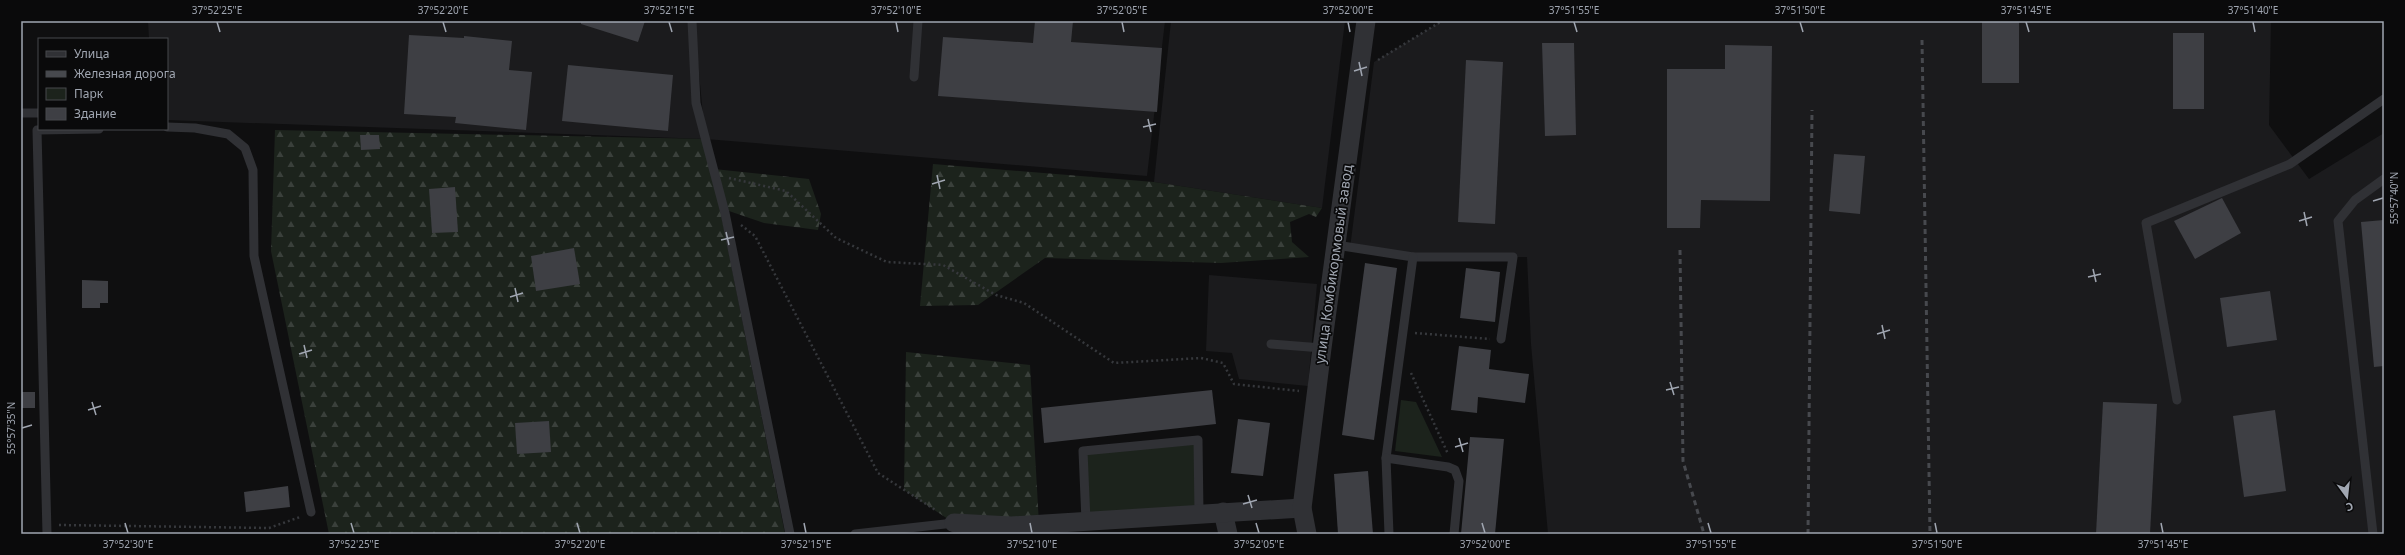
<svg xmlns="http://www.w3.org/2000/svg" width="2405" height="555" viewBox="0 0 2405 555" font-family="'Noto Sans',sans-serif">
  <defs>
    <pattern id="forest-firs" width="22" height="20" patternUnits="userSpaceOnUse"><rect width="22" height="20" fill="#1c231c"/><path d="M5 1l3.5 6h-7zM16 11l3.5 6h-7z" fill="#3a403b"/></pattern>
  </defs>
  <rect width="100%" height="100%" fill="#0f0f10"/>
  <g fill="#1b1b1d">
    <polygon points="148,21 692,21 696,103 705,136 694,21 1165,21 1147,176 706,139 167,120 167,39 149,39"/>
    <polygon points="1171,21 1345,21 1322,208 1154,182"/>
    <polygon points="1442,21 2271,21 2269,125 2309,179 2384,133 2384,534 1548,534 1531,344 1527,257 1413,257 1350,248 1374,62"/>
    <polygon points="1209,275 1317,284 1308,386 1239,379 1232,353 1206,351"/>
  </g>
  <g fill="#1c231c">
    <polygon points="1401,400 1416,402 1442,457 1395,451"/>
    <polygon points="1198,440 1199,513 1086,521 1083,451"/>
  </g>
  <g fill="url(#forest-firs)">
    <polygon points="275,130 706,139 785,534 329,534 271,251"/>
    <polygon points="933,164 1154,182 1322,208 1316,217 1309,214 1290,222 1292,242 1309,257 1221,263 1045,258 978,305 920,306"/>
    <polygon points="714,169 809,179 821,214 818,230 764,223 729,211"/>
    <polygon points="906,352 1030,365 1039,524 954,523 904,490"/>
  </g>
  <g fill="#3e3f44">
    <polygon points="581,21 645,21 638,42 581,24"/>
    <polygon points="1035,21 1073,21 1071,42 1162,48 1157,112 938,96 943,37 1033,43"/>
    <rect x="1982" y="21" width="37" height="62"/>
    <rect x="2173" y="33" width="31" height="76"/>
    <polygon points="409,35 464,38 464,36 512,41 509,70 532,72 526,130 455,123 456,117 404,114"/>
    <polygon points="1542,43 1574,43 1576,135 1545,136"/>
    <polygon points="1725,45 1772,46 1770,201 1701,200 1700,228 1667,228 1667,69 1725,69"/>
    <polygon points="1466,60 1503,62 1495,224 1458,222"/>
    <polygon points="568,65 673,75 668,131 562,121"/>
    <polygon points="360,135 379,135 380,149 361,150"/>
    <polygon points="1834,154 1865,156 1860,214 1829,211"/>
    <polygon points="455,187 458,232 432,233 429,189"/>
    <polygon points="2222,198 2241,233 2195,259 2174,221"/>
    <polygon points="2384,220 2384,366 2374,367 2361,222"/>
    <polygon points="574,248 580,284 536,291 531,256"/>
    <polygon points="1365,263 1397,268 1374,440 1342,435"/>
    <polygon points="1466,268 1500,272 1495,322 1460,318"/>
    <polygon points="82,280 108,281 108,303 100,303 100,308 82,308"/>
    <polygon points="2270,291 2277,340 2227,347 2220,298"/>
    <polygon points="1459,346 1491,350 1489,369 1529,374 1525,403 1478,397 1477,413 1451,410"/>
    <polygon points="1212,390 1216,424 1044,443 1041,408"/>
    <rect x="21" y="392" width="14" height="16"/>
    <polygon points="2103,402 2157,404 2150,534 2096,534"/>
    <polygon points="2275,410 2286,491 2244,497 2233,416"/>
    <polygon points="1238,419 1270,423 1263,476 1231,473"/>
    <polygon points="549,421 551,452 517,454 515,423"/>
    <polygon points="1470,437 1504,439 1495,534 1461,534"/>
    <polygon points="1368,471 1373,534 1338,534 1334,474"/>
    <polygon points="288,486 290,507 246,512 244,492"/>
  </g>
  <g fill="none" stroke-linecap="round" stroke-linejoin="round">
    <g stroke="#36383c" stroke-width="2.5" stroke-dasharray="2 3" stroke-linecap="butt">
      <polyline points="2382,21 2384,23"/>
      <polyline points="1378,60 1442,21"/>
      <polyline points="729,178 786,191 836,238 887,262 943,265 996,295 1024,303 1114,363 1201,358 1223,363 1234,384 1299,391"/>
      <polyline points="741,225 755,236 878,473 937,511"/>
      <polyline points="1415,333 1490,339"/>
      <polyline points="1411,373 1448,454"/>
      <polyline points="59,525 269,528 300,517"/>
    </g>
    <g stroke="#303135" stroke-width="9">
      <polyline points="692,21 696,103 725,213 790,534"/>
      <polyline points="914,77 918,21"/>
      <polyline points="21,113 39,113"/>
      <polyline points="167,127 195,128 228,134 245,148 253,170 254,256 311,512"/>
      <polyline points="1336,245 1413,257 1513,257 1501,339"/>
      <polyline points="1413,257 1386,458 1448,467 1455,470 1459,481 1454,534"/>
      <polyline points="1271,344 1322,348"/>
      <polyline points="2177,400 2146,223 2290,164 2384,99"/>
      <polyline points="1386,458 1389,534"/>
      <polyline points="1086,521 1083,451 1198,440 1199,513"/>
      <polyline points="47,534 37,130 99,129"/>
      <polyline points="855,534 954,523"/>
      <polyline points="2373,534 2338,221 2355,200 2384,179"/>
    </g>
    <g stroke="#303135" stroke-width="19">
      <polyline points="1223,512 1228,534"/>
      <polyline points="954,523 1011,526 1302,508"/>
      <polyline points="1307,534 1302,508 1322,348 1366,21"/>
    </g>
    <g stroke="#47494e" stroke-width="3" stroke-dasharray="5 4" stroke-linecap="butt">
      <polyline points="1922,40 1930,534"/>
      <polyline points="1680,250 1683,461 1704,534"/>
      <polyline points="1808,534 1812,110"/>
    </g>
  </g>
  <path fill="none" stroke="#a0a6b1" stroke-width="1.5" d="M217,22L220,32M443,22L446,32M669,22L672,32M896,22L898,32M1122,22L1124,32M1348,22L1350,32M1574,22L1577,32M1800,22L1803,32M2026,22L2029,32M2253,22L2255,32M1359,62L1362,76M1354,71L1367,67M1148,119L1151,132M1143,127L1156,124M937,175L940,189M932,184L945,180M2373,201L2383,198M2304,212L2307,226M2299,221L2312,217M726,232L729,245M721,240L734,237M2093,269L2096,282M2088,277L2101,274M515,288L518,302M510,297L523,293M1882,325L1885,339M1877,334L1890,330M304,345L307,358M299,354L312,350M1670,382L1674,395M1666,390L1679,387M92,402L96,415M88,410L101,406M22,428L32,425M1459,438L1463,452M1455,447L1468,443M1248,495L1252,508M1243,504L1257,500M125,523L128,533M351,523L354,533M577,523L580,533M804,523L806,533M1030,523L1032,533M1256,523L1259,533M1482,523L1485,533M1708,523L1711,533M1935,523L1937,533M2161,523L2163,533"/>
  <g text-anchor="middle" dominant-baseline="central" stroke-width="3.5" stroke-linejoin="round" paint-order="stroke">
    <g font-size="14" fill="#a0a6b1" stroke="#0a0a0b">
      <text transform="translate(1333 264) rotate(-82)">улица Комбикормовый завод</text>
    </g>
  </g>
  <rect width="2405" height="555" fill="none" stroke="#0a0a0b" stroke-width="44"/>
  <rect x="38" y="38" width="130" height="92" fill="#0a0a0b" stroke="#46484d"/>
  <rect x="46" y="51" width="20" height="6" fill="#303135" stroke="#46484d"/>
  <text x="74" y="58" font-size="12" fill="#a0a6b1">Улица</text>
  <rect x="46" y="71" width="20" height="6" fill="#47494e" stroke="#46484d"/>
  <text x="74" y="78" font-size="12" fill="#a0a6b1">Железная дорога</text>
  <rect x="46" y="88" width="20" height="12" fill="#1c231c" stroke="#46484d"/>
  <text x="74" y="98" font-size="12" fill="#a0a6b1">Парк</text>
  <rect x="46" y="108" width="20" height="12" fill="#3e3f44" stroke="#46484d"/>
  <text x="74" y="118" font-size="12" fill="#a0a6b1">Здание</text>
  <g transform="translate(2347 497) rotate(165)" stroke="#0a0a0b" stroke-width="3" paint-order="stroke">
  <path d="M0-3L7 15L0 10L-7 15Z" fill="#a0a6b1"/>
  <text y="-6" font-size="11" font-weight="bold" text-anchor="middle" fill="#a0a6b1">С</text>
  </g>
  <rect x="22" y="22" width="2361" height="511" fill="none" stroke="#a0a6b1" stroke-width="1.5"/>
  <g font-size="10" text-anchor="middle" fill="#a0a6b1">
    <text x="217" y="14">37°52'25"E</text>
    <text x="443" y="14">37°52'20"E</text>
    <text x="669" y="14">37°52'15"E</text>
    <text x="896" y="14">37°52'10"E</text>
    <text x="1122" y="14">37°52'05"E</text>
    <text x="1348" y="14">37°52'00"E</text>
    <text x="1574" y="14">37°51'55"E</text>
    <text x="1800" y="14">37°51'50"E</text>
    <text x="2026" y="14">37°51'45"E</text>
    <text x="2253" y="14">37°51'40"E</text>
    <text transform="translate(2394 198) rotate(-90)" y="4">55°57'40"N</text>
    <text transform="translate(11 428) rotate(-90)" y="4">55°57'35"N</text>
    <text x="128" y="548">37°52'30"E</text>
    <text x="354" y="548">37°52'25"E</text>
    <text x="580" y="548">37°52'20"E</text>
    <text x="806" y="548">37°52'15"E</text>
    <text x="1032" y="548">37°52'10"E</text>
    <text x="1259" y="548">37°52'05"E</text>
    <text x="1485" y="548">37°52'00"E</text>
    <text x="1711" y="548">37°51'55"E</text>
    <text x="1937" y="548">37°51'50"E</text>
    <text x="2163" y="548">37°51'45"E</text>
  </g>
</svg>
